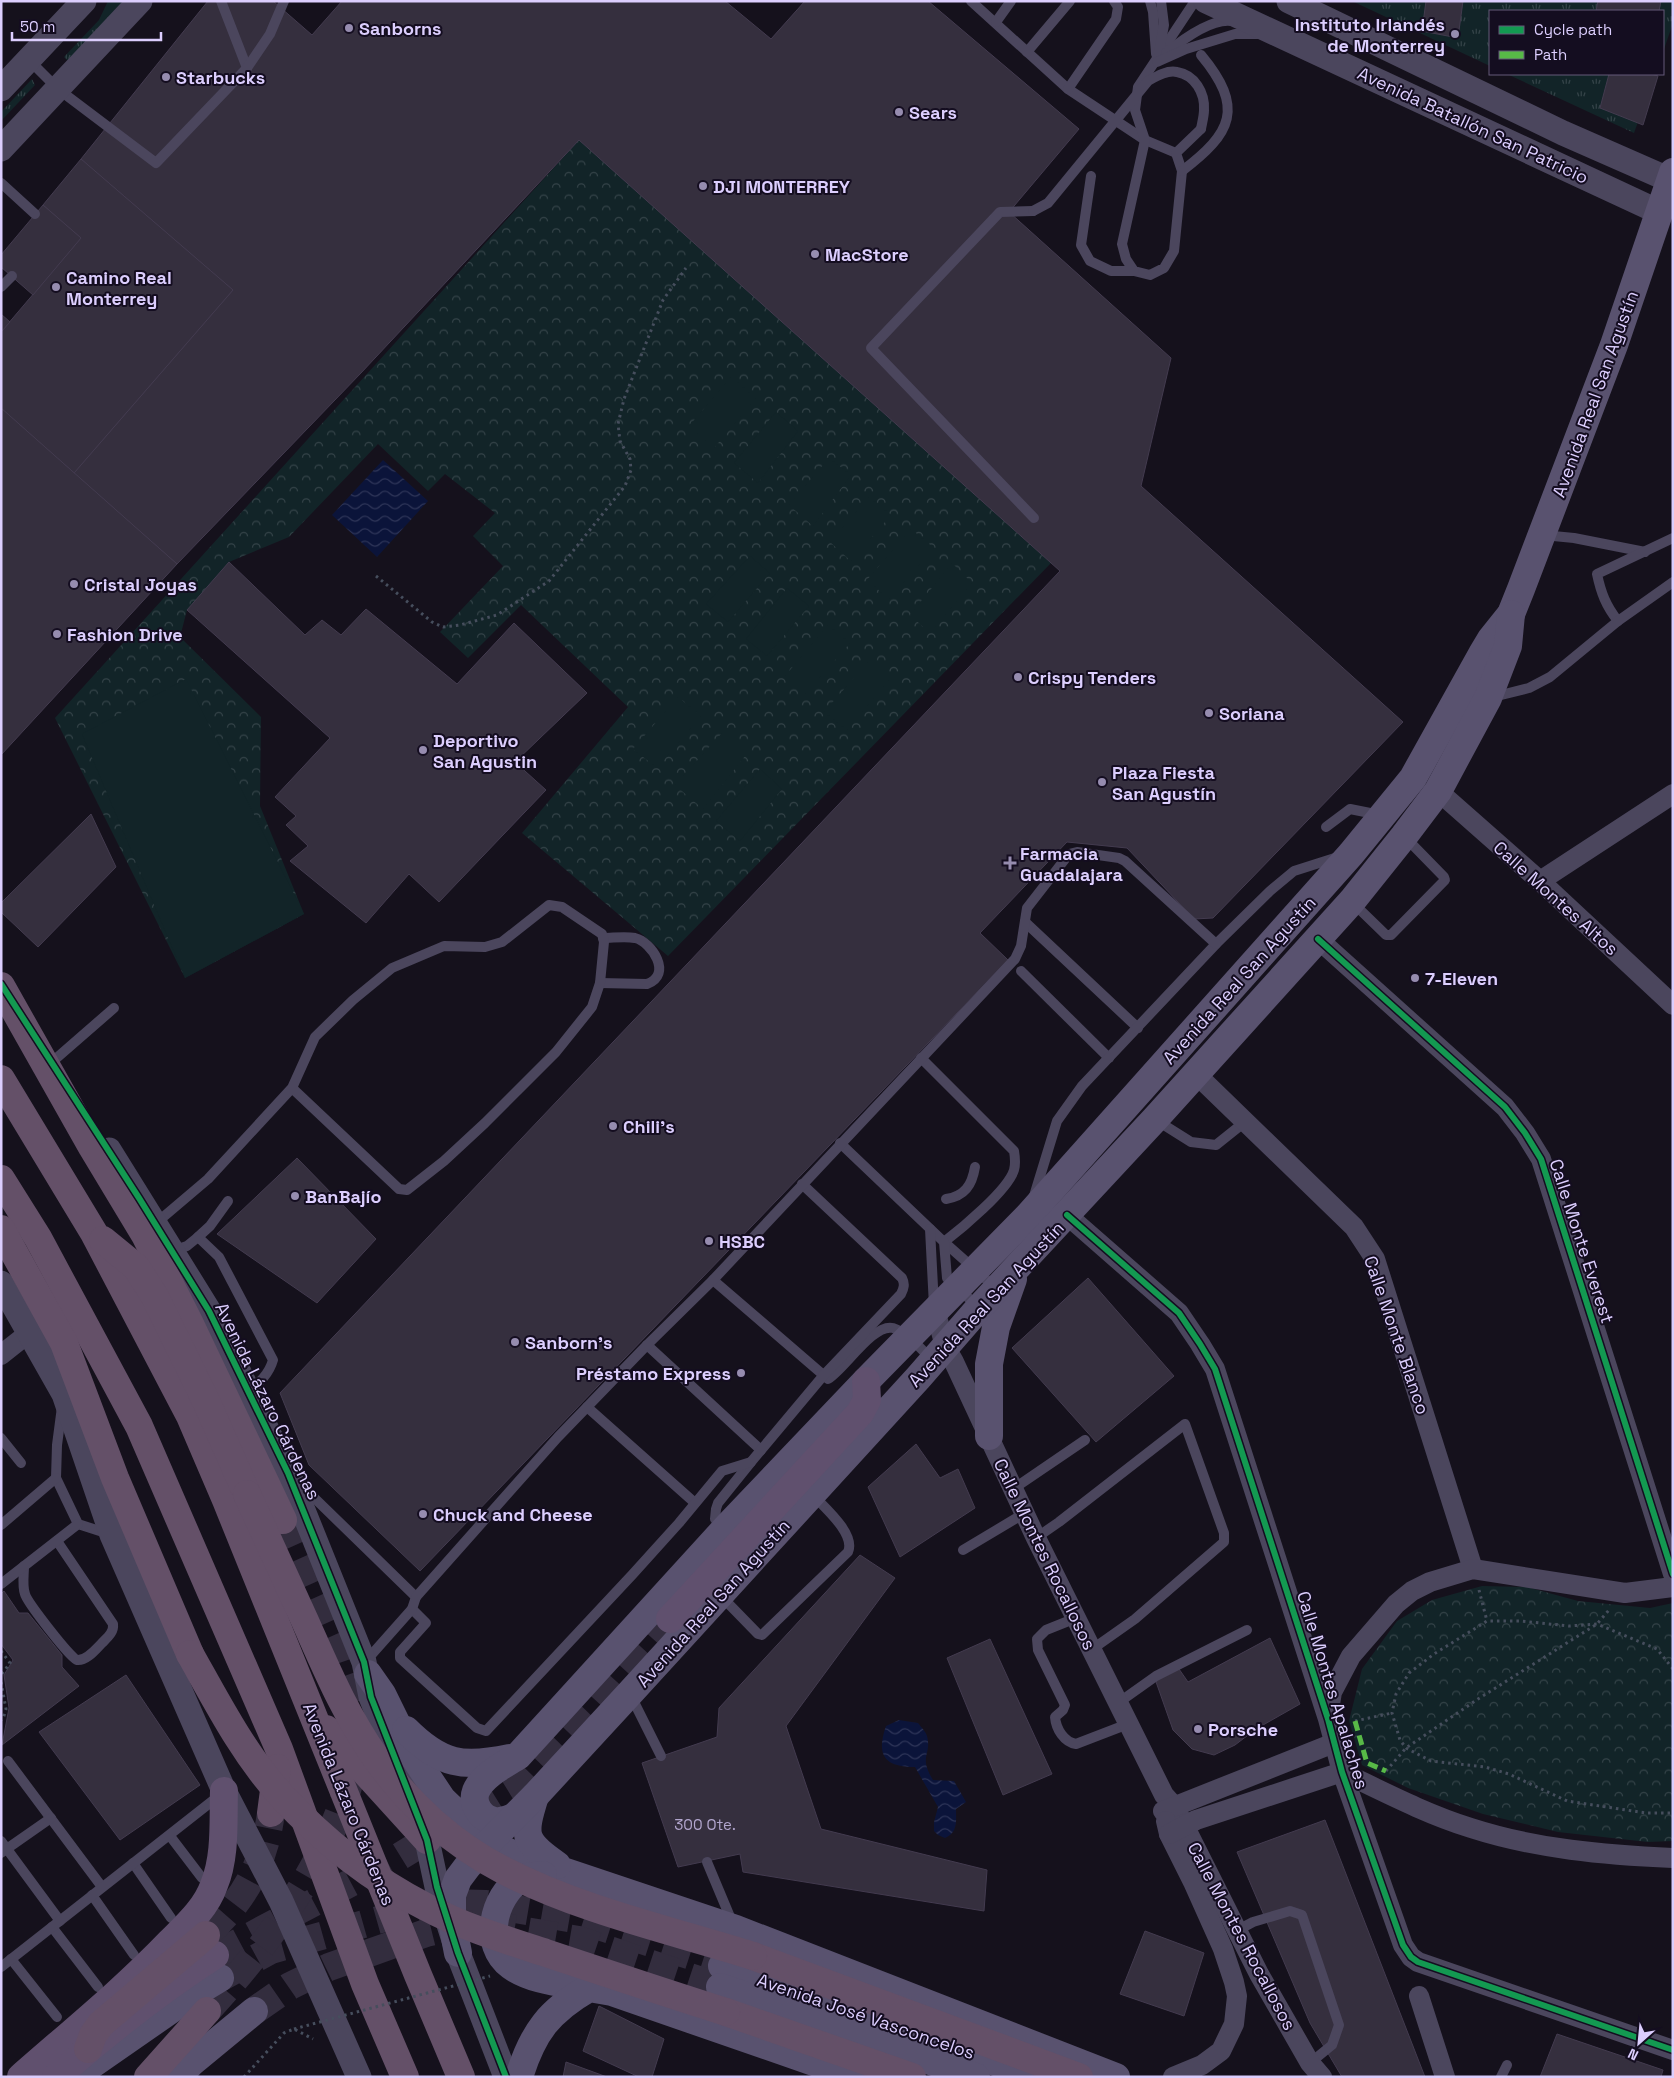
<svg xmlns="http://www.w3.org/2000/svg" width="1674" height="2078" viewBox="0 0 1674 2078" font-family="'Space Grotesk',sans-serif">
  <defs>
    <pattern id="grass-tufts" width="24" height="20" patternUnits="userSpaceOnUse" patternTransform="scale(1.25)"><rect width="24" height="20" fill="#122428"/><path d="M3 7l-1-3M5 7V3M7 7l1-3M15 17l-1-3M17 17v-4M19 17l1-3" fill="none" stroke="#344348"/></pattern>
    <pattern id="park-crowns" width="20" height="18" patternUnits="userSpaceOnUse" patternTransform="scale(1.25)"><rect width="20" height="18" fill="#122428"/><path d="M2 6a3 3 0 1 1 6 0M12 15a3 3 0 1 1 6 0" fill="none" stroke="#344348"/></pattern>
    <pattern id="water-waves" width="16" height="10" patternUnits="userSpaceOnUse" patternTransform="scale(1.25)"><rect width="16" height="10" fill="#0b143a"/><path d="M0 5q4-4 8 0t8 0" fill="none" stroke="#2e3558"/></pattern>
  </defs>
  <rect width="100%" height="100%" fill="#15111c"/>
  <g fill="url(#grass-tufts)">
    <polygon points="108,1 126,1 69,62 64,57 99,20"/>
    <polygon points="1352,1 1673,1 1673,23 1663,52 1663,11 1490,11 1490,66"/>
    <polygon points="1507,74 1655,74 1634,133"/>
    <polygon points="32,79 35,85 1,121 1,112"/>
  </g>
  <g fill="url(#park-crowns)">
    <polygon points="579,140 1051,563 668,956 522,833 628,707 521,605 468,658 440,632 503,566 473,536 495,513 445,474 428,491 378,444 289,537 229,562 187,610 180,637 261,717 260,806 304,914 185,978 55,718"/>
    <polygon points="1482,1586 1527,1587 1578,1601 1650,1608 1673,1603 1673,1841 1648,1842 1558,1832 1483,1814 1408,1788 1362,1765 1349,1721 1362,1669 1397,1621 1432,1600"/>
  </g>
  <g fill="#122428">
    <polygon points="731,377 756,398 714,448 689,426"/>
    <polygon points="776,412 798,431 758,483 734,463"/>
    <polygon points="829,458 851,475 813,526 789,505"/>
    <polygon points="869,497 891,515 851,561 830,542"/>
    <polygon points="911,529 934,548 889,599 867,580"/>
    <polygon points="750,556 770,573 728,622 706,604"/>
    <polygon points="952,563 972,583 930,633 910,615"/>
    <polygon points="787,588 809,606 767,656 746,639"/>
    <polygon points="828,625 850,643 805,694 785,676"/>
    <polygon points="868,662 889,680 847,730 824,712"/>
    <polygon points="186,679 304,914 185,978 82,734"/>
    <polygon points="678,697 701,716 657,768 633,749"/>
    <polygon points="722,733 745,756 703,809 675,785"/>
    <polygon points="760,769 782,789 740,841 716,821"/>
  </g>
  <g fill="url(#water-waves)">
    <polygon points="383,460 428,501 377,557 332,515"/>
    <path d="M899,1720L918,1723C921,1727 926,1732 927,1736C932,1755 918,1756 933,1780L954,1781L966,1802L956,1809C956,1822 958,1832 945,1838L938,1835L934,1831V1822L938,1807L915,1767C884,1767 876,1755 886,1726Z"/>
  </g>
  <g fill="#352f3e" stroke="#433b4f">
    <polygon points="208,1 273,1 312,35 342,1 725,1 771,39 805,1 928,1 1079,129 1009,212 1171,358 1141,486 1403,722 1213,918 1194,919 1127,848 1067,842 980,933 1008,960 420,1571 309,1465 280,1393 1060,571 579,140 361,373 177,564 74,473 233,290 81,159"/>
    <polygon points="1426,1 1463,1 1458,38 1422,31"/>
    <polygon points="1598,1 1661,1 1659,11 1596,11"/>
    <polygon points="1609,74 1651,74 1658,76 1643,125 1600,108"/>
    <polygon points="81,159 233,290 74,473 1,408 1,332 81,238 43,205"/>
    <polygon points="43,205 81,238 33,295 1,267 1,255"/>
    <polygon points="1,314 10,322 1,332"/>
    <polygon points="1,408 177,564 1,755"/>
    <polygon points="229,562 305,635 322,620 341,635 366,609 457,684 514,623 587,693 515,762 546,790 439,902 409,874 366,923 290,861 308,846 286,825 296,816 275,797 330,738 187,610"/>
    <polygon points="91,814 116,867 38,947 1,912 1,903"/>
    <polygon points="297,1158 376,1239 317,1303 217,1234"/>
    <polygon points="1088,1278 1174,1376 1096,1442 1012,1348"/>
    <polygon points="916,1444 940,1478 958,1469 975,1508 900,1557 868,1487"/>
    <polygon points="860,1555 895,1578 786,1726 821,1829 987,1870 984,1911 743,1872 740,1854 678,1867 642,1763 717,1737 719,1708"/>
    <polygon points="4,1591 19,1613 28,1613 62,1655 62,1667 79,1686 2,1745 9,1708 4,1675 13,1660 1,1644 1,1594"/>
    <polygon points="1270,1638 1300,1704 1256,1729 1235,1745 1214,1755 1192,1749 1173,1730 1155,1679 1179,1669 1188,1682"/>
    <polygon points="990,1639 1052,1774 1003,1795 947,1658"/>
    <polygon points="126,1675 200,1785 120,1840 39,1732"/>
    <polygon points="1325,1820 1425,2077 1342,2077 1310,2023 1237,1852"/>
    <polygon points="1145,1931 1204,1953 1184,2016 1120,1994"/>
    <polygon points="599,2006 664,2039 652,2077 639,2077 583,2051"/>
    <polygon points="1557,2034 1663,2070 1661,2077 1540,2077"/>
    <polygon points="566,2062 607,2077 563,2077"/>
  </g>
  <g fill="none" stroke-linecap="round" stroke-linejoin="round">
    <g stroke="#332d3e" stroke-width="28" stroke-dasharray="28 14" stroke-linecap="butt">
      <polyline points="220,1978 271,1950 403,1913 452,1903 486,1904 580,1920 722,1966"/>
      <polyline points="254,2011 290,1986 329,1967 426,1933 454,1926 484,1924 579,1940 720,1987"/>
    </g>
    <polyline stroke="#332d3e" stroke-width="28" stroke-dasharray="28 14" stroke-linecap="butt" points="215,1955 399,1857 514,1786 591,1706 670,1619"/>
    <g stroke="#332d3e" stroke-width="28" stroke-dasharray="28 14" stroke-linecap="butt">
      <polyline points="283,1520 338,1642 351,1679 356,1698 356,1733"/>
      <path d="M206,1935C244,1900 264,1865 271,1813"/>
      <path d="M207,2011C265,1948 327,1864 350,1780"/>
    </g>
    <g stroke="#464e5d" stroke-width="3" stroke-dasharray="2.5 4" stroke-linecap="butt">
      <polyline points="376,576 432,622 443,627 460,625 497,615 549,581 625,486 631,470 630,459 620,441 618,424 624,399 663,300 686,268"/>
      <polyline points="1479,1590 1487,1621"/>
      <polyline points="1,1651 10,1663 1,1675"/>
      <polyline points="1673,1669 1657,1649 1597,1624 1569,1626 1521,1621 1487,1621 1434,1654 1409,1673 1396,1694 1392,1713 1400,1740 1406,1748 1431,1761 1485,1767 1509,1774 1567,1801 1646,1813 1673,1813"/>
      <polyline points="1,1682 6,1709 3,1719 1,1720"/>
      <polyline points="1355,1721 1392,1713"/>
      <polyline points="1386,1771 1406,1748 1478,1699 1597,1624 1609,1610"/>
      <polyline points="244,2077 284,2033 294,2029 313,2039"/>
    </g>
    <g stroke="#4b465d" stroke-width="10">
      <polyline points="221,1 247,68"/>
      <polyline points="971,1 1068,89 1145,140 1176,153"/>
      <polyline points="1150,1 1153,12 1156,54"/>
      <polyline points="1195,1 1138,87 1135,110 1145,140 1122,244 1126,259 1134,271 1150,275 1164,268 1174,251 1182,171 1176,153 1201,129"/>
      <polyline points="996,22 1011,1"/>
      <polyline points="1027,52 1070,1"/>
      <polyline points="1159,52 1164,25 1161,1"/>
      <path d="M1166,53C1182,40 1211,18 1232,21"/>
      <polyline points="29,60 58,89 156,163 247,68 270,34 284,1"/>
      <polyline points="1157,62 1186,49 1235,34 1260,34"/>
      <polyline points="1068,89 1116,19 1118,7 1114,1"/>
      <path d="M1182,171C1232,133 1245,108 1201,55"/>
      <polyline points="1091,176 1081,245 1090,261 1111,271 1134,271"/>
      <polyline points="1,183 35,214"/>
      <polyline points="1033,211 1000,212 871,348 1034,518"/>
      <polyline points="1,287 12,276"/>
      <polyline points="1543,535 1574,538 1645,552"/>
      <path d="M1618,621C1606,606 1601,593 1597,574L1673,538"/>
      <polyline points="1493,697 1529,688 1550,677 1618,621 1673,582"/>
      <polyline points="1326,827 1350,809 1380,815"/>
      <polyline points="1352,902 1386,935 1391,935 1445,880 1444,877 1404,836"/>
      <polyline points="1025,922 1138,1028"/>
      <polyline points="1021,971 1109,1058"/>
      <path d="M600,983L647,984C673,975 652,942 635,938C625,936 613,938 603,938"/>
      <path d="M921,1058L1014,1151C1015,1157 1016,1163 1014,1170C1008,1190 961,1229 944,1242L997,1289"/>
      <polyline points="52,1062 114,1008"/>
      <polyline points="1156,1120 1191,1142 1216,1145 1246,1121"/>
      <polyline points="840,1143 944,1242 947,1278 978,1307"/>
      <polyline points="1034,1196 1057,1121 1082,1086 1216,944 1270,891 1294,871 1338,857"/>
      <path d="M946,1199C965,1196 972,1185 975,1167"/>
      <polyline points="155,1224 208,1179 292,1088 315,1037 353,1000 392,968 444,946 485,947 502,942 549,905 562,907 602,934 604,942 600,983 592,1007 556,1052 485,1123 444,1161 407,1190 399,1189 292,1088"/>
      <polyline points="930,1229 934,1306"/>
      <polyline points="198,1237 210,1226 228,1201"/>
      <path d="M172,1251L187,1246L198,1237L219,1257L273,1360C269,1374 260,1382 249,1391"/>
      <path d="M713,1280L828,1379C844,1370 873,1323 893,1328C907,1332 922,1350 932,1360"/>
      <polyline points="647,1345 761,1450"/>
      <polyline points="62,1407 57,1445 56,1478 78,1524 109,1534"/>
      <polyline points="587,1407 695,1503"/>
      <polyline points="1,1438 21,1463"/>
      <polyline points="300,1484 416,1597"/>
      <polyline points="1013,1489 1085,1440"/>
      <polyline points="1,1525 56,1478"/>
      <polyline points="724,1527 715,1519 716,1509 718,1503 751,1462"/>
      <polyline points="1036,1538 1059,1522 1185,1424 1224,1533 1224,1542 1135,1619 1091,1650"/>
      <polyline points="963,1550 1025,1513"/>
      <path d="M24,1566C24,1574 22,1586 25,1594C27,1602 71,1659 77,1660C87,1661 96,1649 102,1643C108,1637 114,1632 113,1624L57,1541"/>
      <polyline points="1,1584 78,1524"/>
      <path d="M721,1596L758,1634L762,1635L848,1552C856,1534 824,1507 813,1495"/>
      <path d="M412,1609L426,1623L400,1652V1658L477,1728L486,1731L632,1575L679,1523L722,1471L751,1462L823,1376L901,1294C904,1288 905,1284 902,1278L802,1184"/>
      <path d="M1076,1618L1046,1630L1037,1639L1038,1650L1065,1705L1063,1710L1055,1717C1056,1729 1064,1742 1076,1744L1128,1724"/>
      <polyline points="365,1662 412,1609 416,1597 558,1437 647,1345 713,1280 1015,959 1021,946 1027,908 1069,854 1077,852 1119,858 1125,861 1216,944"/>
      <polyline points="630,1694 661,1756"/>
      <polyline points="1118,1703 1156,1676 1247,1630"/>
      <polyline points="8,1761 102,1887"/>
      <polyline points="170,1836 202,1878"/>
      <polyline points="1,1841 60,1921"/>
      <polyline points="1,1853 51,1818"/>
      <polyline points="707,1862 733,1924"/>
      <polyline points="133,1863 171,1918"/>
      <polyline points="92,1895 134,1955"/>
      <polyline points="52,1927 98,1987"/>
      <polyline points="1238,1930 1253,1922 1290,1911 1302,1915 1339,2025 1332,2045 1310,2063"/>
      <polyline points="11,1959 57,2017"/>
      <polyline points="1,1967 220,1795"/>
      <polyline points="1501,2077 1507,2065"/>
    </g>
    <g stroke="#4b465d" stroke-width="20">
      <polyline points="1438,791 1540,881 1673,1005"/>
      <polyline points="1540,881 1673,794"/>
      <polyline points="1318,939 1505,1107 1525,1133 1541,1159 1673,1574"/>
      <polyline points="1196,1074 1354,1227 1375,1259 1473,1569"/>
      <polyline points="1067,1215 1179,1313 1200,1344 1215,1369 1328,1719 1342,1772 1403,1945 1411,1957 1418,1962 1673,2050"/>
      <polyline points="935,1310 945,1346 954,1362 1036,1538 1164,1795 1174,1806 1184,1825 1259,1974 1310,2063 1322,2077"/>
      <polyline points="1,1355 30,1332"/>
      <polyline points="1328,1717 1332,1692 1351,1656 1396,1604 1412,1591 1430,1582 1473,1569 1625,1593 1673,1587"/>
      <polyline points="1163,1811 1334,1743"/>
      <polyline points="1166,1821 1169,1834 1193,1882 1223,1949 1234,1982 1237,1996 1234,2024 1221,2051 1202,2065 1173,2077"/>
      <path d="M1169,1834L1196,1820L1342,1772C1384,1792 1426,1814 1471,1828C1536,1849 1605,1855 1673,1858"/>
      <polyline points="1419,1996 1445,2077"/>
    </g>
    <g stroke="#4b465d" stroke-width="25">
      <polyline points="1206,1 1659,212"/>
      <polyline points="1289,1 1563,133 1670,180"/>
      <polyline points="1,89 84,1"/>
      <polyline points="1,149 140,1"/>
      <polyline points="109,1150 209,1311 288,1473 364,1662 371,1697 427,1840 437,1887 458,1953 506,2077"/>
      <polyline points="1,1283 64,1394 112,1535 224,1791 281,1901 359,2077"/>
    </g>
    <g stroke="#59526f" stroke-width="28">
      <polyline points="989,1436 989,1364 996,1327 1013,1279"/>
      <polyline points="368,1674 382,1694 410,1751 442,1799 488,1843 524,1859 566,1872 736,1929 1116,2077"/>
      <path d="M406,1730C441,1765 463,1768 510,1758"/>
      <path d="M535,1796C523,1835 522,1841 557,1865"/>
      <path d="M514,1817C508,1819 502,1822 495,1821C481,1819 471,1804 476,1791C483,1775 504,1765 518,1756L725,1529L866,1381L1028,1216L1351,854L1413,778L1482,654L1491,639L1511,614L1521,589L1614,345L1673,172"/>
      <path d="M543,1875C536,1876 526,1876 520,1879C493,1897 482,1945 511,1966C532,1981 564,1983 589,1988"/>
      <polyline points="458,1953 452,1922 452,1895 458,1879 467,1867 488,1843 535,1796 630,1693 918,1378 979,1308 1155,1119 1352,901 1404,836 1438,791 1488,698 1508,646 1511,614"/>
      <polyline points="722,1966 1038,2077"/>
      <polyline points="720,1987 976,2077"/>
      <polyline points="74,2077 192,1995 220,1978"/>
      <polyline points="178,2077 191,2063 254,2011"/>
      <path d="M519,2077C533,2032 549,2011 589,1988L612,1992L857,2077"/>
    </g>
    <g stroke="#60506e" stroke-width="28">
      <polyline points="670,1619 860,1413 867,1400 866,1381"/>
      <path d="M21,2077C71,2033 124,1990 170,1942C187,1925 206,1908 214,1885C226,1856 223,1821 224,1791"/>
      <path d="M56,2077C106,2033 159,1991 215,1955"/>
    </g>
    <g stroke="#645068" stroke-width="28">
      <polyline points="1,986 92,1147 145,1235 189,1322 283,1520"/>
      <polyline points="1,1079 94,1233 190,1416 226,1500 418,1975 461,2077"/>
      <polyline points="1,1179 38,1238 139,1426 279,1749 365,1984 405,2077"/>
      <polyline points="1,1229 64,1343 115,1478 190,1654"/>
      <polyline points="103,1240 136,1267 154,1295 207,1403 247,1494"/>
      <polyline points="326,1729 427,1840"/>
      <polyline points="271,1813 277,1768"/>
      <polyline points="753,1956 1079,2077"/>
      <polyline points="726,2012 912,2077"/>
      <polyline points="88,2049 93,2035 101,2024 206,1935"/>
      <polyline points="148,2077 207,2011"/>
    </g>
    <polyline stroke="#464e5d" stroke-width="3" stroke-dasharray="2.5 4" stroke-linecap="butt" points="294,2029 490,1976"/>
    <path stroke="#4b465d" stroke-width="10" d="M1033,211L1048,203L1148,81C1157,76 1167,70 1177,72C1195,75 1205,93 1204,110C1204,116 1202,123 1201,129"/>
    <g stroke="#645068" stroke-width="28">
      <path d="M247,1494C266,1536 285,1578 305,1621C326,1668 346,1716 376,1758C408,1804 454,1845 503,1870C580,1910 670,1930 753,1956"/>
      <path d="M190,1654C217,1702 243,1753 280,1794C322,1840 371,1879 426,1907C463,1927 506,1940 546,1953C606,1973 666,1993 726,2012"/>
    </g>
    <polyline stroke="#58b947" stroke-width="5" stroke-dasharray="10 5" stroke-linecap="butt" points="1355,1721 1367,1763 1386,1771"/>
    <g stroke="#140d20" stroke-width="9">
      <g id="cycleway">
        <polyline points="1318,939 1505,1107 1525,1133 1541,1159 1673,1574"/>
        <polyline points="1,984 139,1198 209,1311 288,1473 364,1662 371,1697 427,1840 437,1887 458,1953 506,2077"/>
        <polyline points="1067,1215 1179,1313 1200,1344 1215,1369 1328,1719 1342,1772 1403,1945 1411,1957 1418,1962 1673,2050"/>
      </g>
    </g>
    <use href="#cycleway" stroke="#139951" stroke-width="6"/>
  </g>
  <g fill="#968caf" stroke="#140d20" stroke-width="2">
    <circle cx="349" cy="28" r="5"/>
    <circle cx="1455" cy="34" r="5"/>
    <circle cx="166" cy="77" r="5"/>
    <circle cx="899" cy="112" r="5"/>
    <circle cx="703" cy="186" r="5"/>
    <circle cx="815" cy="254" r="5"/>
    <circle cx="56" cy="287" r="5"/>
    <circle cx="74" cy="584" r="5"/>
    <circle cx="57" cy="634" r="5"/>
    <circle cx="1018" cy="677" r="5"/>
    <circle cx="1209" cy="713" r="5"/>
    <circle cx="423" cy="750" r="5"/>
    <circle cx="1102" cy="782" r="5"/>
    <path d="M1007.5 855.5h5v5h5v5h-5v5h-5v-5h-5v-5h5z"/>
    <circle cx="1415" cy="978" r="5"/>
    <circle cx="613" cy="1126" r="5"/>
    <circle cx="295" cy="1196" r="5"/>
    <circle cx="709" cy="1241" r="5"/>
    <circle cx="515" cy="1342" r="5"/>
    <circle cx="741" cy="1373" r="5"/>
    <circle cx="423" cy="1514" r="5"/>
    <circle cx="1198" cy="1729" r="5"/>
  </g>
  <g text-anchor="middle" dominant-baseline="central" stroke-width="4" stroke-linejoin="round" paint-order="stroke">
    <g font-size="15" fill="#b2a6ce">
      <text x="705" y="1824">300 Ote.</text>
    </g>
    <g font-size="18" font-weight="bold" fill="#dccefe" stroke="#140d20" text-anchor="start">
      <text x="1445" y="24" text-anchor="end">Instituto Irlandés<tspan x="1445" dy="21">de Monterrey</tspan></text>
      <text x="359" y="28">Sanborns</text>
      <text x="176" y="77">Starbucks</text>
      <text x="909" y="112">Sears</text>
      <text x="713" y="186">DJI MONTERREY</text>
      <text x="825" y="254">MacStore</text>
      <text x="66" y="277">Camino Real<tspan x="66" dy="21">Monterrey</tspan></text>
      <text x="84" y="584">Cristal Joyas</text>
      <text x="67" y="634">Fashion Drive</text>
      <text x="1028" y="677">Crispy Tenders</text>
      <text x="1219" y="713">Soriana</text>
      <text x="433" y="740">Deportivo<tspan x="433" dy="21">San Agustin</tspan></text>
      <text x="1112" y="772">Plaza Fiesta<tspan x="1112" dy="21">San Agustín</tspan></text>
      <text x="1020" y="853">Farmacia<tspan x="1020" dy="21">Guadalajara</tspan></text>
      <text x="1425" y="978">7-Eleven</text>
      <text x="623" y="1126">Chili's</text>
      <text x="305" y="1196">BanBajío</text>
      <text x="719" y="1241">HSBC</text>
      <text x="525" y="1342">Sanborn's</text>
      <text x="731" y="1373" text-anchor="end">Préstamo Express</text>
      <text x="433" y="1514">Chuck and Cheese</text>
      <text x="1208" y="1729">Porsche</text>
    </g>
    <g font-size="18" fill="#dccefe" stroke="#140d20">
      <text transform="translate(1473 125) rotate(25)">Avenida Batallón San Patricio</text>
      <text transform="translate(1595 394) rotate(-70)">Avenida Real San Agustín</text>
      <text transform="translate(1556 898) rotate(42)">Calle Montes Altos</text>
      <text transform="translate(1239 980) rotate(-48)">Avenida Real San Agustín</text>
      <text transform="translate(1582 1241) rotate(72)">Calle Monte Everest</text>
      <text transform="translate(986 1304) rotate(-47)">Avenida Real San Agustín</text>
      <text transform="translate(1397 1335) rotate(71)">Calle Monte Blanco</text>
      <text transform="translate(268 1401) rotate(64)">Avenida Lázaro Cárdenas</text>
      <text transform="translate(1045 1554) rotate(64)">Calle Montes Rocallosos</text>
      <text transform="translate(713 1603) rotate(-48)">Avenida Real San Agustín</text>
      <text transform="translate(1333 1690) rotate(73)">Calle Montes Apalaches</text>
      <text transform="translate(349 1804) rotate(68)">Avenida Lázaro Cárdenas</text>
      <text transform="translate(1242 1936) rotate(62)">Calle Montes Rocallosos</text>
      <text transform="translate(866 2016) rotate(19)">Avenida José Vasconcelos</text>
    </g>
  </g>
  <rect width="1674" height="2078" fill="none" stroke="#dccefe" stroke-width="5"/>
  <rect x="1489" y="10" width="175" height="65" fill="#140d20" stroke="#645a79"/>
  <rect x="1499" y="26" width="25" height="8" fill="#139951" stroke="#645a79"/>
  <text x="1534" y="35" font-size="15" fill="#dccefe">Cycle path</text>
  <rect x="1499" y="51" width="25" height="8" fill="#58b947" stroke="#645a79"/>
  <text x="1534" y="60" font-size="15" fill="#dccefe">Path</text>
  <g transform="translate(1639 2043) rotate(207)" stroke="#140d20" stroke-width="4" paint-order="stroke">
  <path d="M0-4L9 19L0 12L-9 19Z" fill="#dccefe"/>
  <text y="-8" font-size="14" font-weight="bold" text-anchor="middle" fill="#dccefe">N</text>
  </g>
  <path d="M12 32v8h149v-8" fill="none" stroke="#dccefe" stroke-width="2.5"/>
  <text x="20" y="32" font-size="15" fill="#dccefe" stroke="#140d20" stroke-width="4" paint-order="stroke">50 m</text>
</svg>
